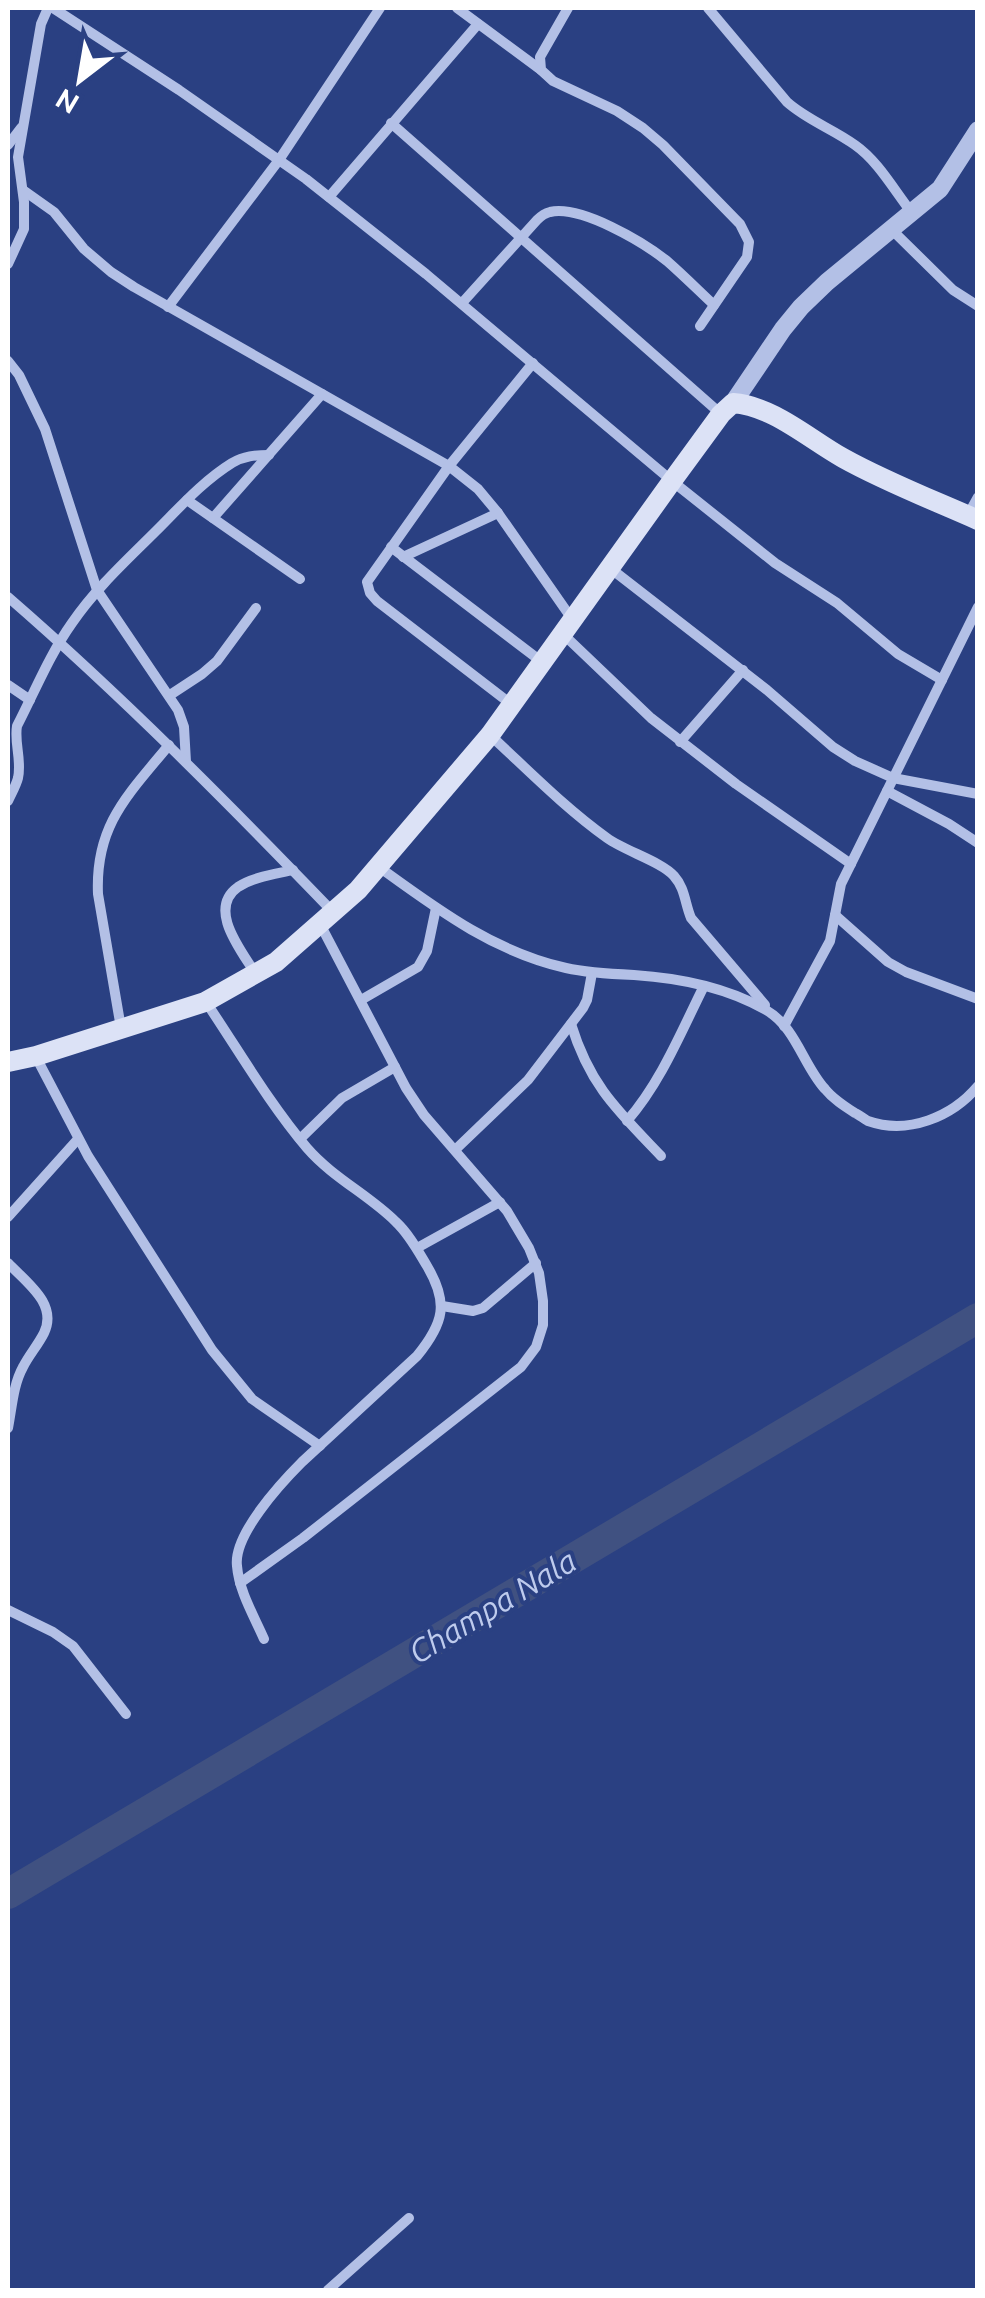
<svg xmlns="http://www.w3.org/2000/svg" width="985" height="2298" viewBox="0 0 985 2298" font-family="Ubuntu,sans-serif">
  <rect width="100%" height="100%" fill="#2a4082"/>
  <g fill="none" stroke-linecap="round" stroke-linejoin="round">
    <polyline stroke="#405181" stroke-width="30" points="8,1894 978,1318"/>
    <g stroke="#b3c0e6" stroke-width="10">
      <polyline points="53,8 179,90 306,179 426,274 672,481 775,563 837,603 898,654 942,680"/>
      <polyline points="457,8 541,70"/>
      <polyline points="568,8 540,57 541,70 553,81 617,111 643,128 663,145 740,224 749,242 747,257 700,326"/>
      <path d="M708,8L787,102C807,120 833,129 855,145C878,161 894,190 912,213"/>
      <polyline points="391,123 721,414"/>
      <polyline points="8,145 21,128"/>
      <polyline points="23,190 54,212 84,249 111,272 134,287 449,466 478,489 498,513 572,619"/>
      <polyline points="329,197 478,24"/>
      <polyline points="892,230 953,290 978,306"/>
      <polyline points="8,264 24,229 24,202 18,157 41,24 48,8"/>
      <path d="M462,303L537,220C540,217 546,213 550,212C581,205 643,242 667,261C683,275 698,290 714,305"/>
      <polyline points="168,307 279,160 380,8"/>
      <polyline points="8,361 19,375 45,429 97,590 178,710 184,727 186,762"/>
      <polyline points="187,500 300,579"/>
      <polyline points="968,515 978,497"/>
      <polyline points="213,518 322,394"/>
      <polyline points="391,547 542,662"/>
      <polyline points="403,557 498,513"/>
      <polyline points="610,568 767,690 833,747 855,761 893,778 978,794"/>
      <path d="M8,597C122,696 228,803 333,912"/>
      <polyline points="563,634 651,718 736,784 851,864"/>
      <polyline points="8,685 30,700"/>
      <polyline points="170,695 202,674 217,661 256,608"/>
      <polyline points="511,704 377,601 370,593 367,582 449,466 533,363"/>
      <path d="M490,735C528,770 565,808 607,838C625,851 662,862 674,876C685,888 685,904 691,918L765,1005"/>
      <polyline points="680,742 743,670"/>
      <polyline points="887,791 949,824 978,843"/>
      <path d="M8,801C11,794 16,786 18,778C22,760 14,743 17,726C35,691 50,654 72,623C96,588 127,560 156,531C180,507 203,481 232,463C244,456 255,455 269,455"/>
      <path d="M379,867C437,909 494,952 566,968C588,973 611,974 634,975C680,978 726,987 766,1010C796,1027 803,1065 825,1089C833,1099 844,1106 855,1113C856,1113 866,1120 868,1121C908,1135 952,1117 978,1086"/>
      <polyline points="835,915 888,962 906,972 978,999"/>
      <path d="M255,973C241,950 207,909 238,887C253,877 276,874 293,870"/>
      <polyline points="361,1000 418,967 427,951 436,908"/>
      <path d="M206,1002C239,1051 269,1103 307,1148C333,1178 369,1195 396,1222C409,1234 418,1251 427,1266C449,1303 444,1323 417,1356L302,1462C281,1483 233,1535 237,1566C239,1591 254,1616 264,1639"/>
      <path d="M571,1024C590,1086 618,1111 661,1156"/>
      <polyline points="784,1026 830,941 841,884 978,607"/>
      <path d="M121,1028L98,894C95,825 128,795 169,745"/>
      <polyline points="36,1057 88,1156 212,1350 252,1399 320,1446"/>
      <path d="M627,1121C661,1082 681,1032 704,986"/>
      <polyline points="300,1139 342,1098 395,1067"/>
      <polyline points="455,1150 528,1080 583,1008 587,1000 592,973"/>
      <polyline points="8,1217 78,1139"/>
      <polyline points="417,1248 500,1202"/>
      <path d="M8,1263C27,1283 58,1304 44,1333C38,1345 29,1355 23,1367C13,1385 12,1408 8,1428"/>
      <polyline points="442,1306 473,1311 483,1308 536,1263"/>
      <polyline points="240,1583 303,1538 521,1367 536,1347 543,1325 543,1301 539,1273 529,1248 507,1211 424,1115 406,1088 320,924"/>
      <polyline points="8,1610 53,1632 73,1646 126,1714"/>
      <polyline points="328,2290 409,2218"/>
    </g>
    <polyline stroke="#b3c0e6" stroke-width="18" points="733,403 783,329 801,307 827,282 940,189 978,130"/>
    <path stroke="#dce2f6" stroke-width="20" d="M8,1062L36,1056L205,1002L276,962L358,890L490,735L672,481L721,414L733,403C773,406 809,439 843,458C886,482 933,500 978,520"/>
  </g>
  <g text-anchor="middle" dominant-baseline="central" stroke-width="8" stroke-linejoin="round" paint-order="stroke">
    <g font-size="32" font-style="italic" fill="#becbed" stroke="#2a4082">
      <text transform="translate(492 1606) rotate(-31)">Champa Nala</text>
    </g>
  </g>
  <rect width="985" height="2298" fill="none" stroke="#ffffff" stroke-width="20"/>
  <g transform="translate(80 80) rotate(211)" stroke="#2a4082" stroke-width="8" paint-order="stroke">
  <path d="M0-8L18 38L0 25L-18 38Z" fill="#ffffff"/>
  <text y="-15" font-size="28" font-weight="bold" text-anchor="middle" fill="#ffffff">N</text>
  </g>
</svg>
